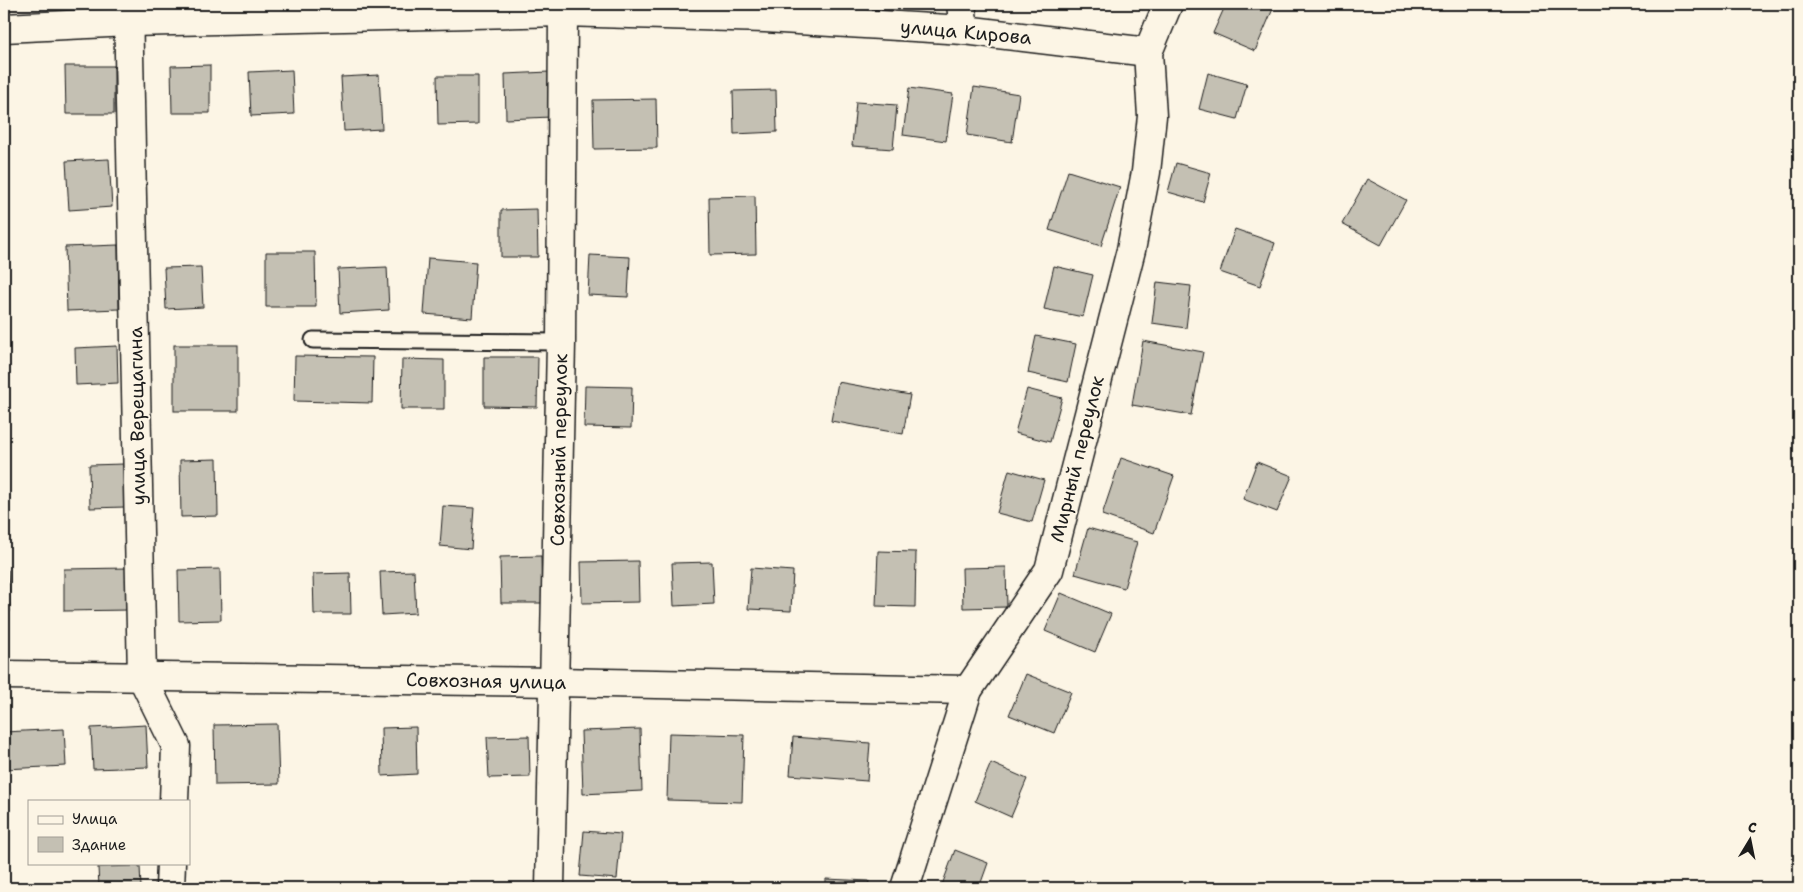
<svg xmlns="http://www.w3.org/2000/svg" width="1803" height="892" viewBox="0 0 1803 892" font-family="'Shantell Sans',sans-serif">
  <rect width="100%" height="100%" fill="#fcf5e5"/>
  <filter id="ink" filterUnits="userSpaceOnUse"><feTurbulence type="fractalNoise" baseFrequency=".02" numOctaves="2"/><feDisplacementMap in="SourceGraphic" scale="10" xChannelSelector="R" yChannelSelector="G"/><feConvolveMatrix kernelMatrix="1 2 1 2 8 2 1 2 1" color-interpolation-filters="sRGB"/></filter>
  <g filter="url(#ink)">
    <g fill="#c4c0b3" stroke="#1c1c1c">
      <polygon points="1226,4 1275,4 1255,51 1213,33"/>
      <polygon points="210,65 210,113 172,113 171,66"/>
      <polygon points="65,66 114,66 114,114 66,114"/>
      <polygon points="292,70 294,114 251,116 249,72"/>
      <polygon points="549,72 551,117 506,119 505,74"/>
      <polygon points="1208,73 1247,84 1237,119 1199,109"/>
      <polygon points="379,75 382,129 344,131 341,77"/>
      <polygon points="437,76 478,76 478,124 438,125"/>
      <polygon points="974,87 1019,94 1012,142 967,135"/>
      <polygon points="909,88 953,94 946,141 903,135"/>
      <polygon points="776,90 777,132 734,134 733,91"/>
      <polygon points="656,99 657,148 594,149 593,100"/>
      <polygon points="856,102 897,105 893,149 852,146"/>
      <polygon points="109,159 112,207 69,210 66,161"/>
      <polygon points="1176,163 1211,173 1203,202 1168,192"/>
      <polygon points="1068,171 1120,187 1101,246 1049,230"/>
      <polygon points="1367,179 1406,200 1381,245 1342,224"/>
      <polygon points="755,196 756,254 710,255 709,197"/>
      <polygon points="537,209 538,257 501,257 501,210"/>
      <polygon points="1235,229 1275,243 1260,286 1220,272"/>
      <polygon points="118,245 119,309 67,311 65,247"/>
      <polygon points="266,252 315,252 316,307 266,307"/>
      <polygon points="590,255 630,257 628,297 588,295"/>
      <polygon points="428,258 476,262 472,318 424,314"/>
      <polygon points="1054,266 1093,275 1083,317 1044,309"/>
      <polygon points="201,267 203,307 166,309 164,268"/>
      <polygon points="387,267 389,310 340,313 338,269"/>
      <polygon points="1157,282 1191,286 1186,328 1152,323"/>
      <polygon points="1036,336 1076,344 1068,382 1028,373"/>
      <polygon points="1143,341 1203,352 1191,415 1132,405"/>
      <rect x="174" y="345" width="64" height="66"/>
      <polygon points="117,346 118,383 76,385 75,348"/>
      <polygon points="295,356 373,357 372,403 294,401"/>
      <polygon points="484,357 538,357 537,407 484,406"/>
      <polygon points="402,359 444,360 444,409 401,409"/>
      <polygon points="838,382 910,395 903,434 831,421"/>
      <polygon points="585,386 632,387 631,428 584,427"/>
      <polygon points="1027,389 1062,398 1050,442 1015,433"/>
      <polygon points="1121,458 1174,476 1154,533 1102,515"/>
      <polygon points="217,459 218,516 181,517 180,460"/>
      <polygon points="1257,462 1292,476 1277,512 1243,499"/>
      <polygon points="124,464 125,507 90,508 89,465"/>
      <polygon points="1009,470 1044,480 1032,522 997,513"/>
      <polygon points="443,506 474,508 471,549 440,546"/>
      <polygon points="1088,528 1137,542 1124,588 1075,574"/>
      <polygon points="878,551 916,552 915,607 876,606"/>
      <polygon points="541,556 542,603 501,603 500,557"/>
      <polygon points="638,561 639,602 582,603 581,562"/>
      <polygon points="712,562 714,604 674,606 672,563"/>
      <polygon points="1006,567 1007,607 963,608 962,568"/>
      <polygon points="128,568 129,610 64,611 64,569"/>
      <polygon points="751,568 793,571 791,611 748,609"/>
      <polygon points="220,569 221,620 179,621 178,570"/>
      <polygon points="4,570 8,570 10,612 4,612"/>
      <polygon points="414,571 416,613 382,615 380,572"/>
      <polygon points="350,573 351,614 314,614 313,574"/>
      <polygon points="1061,593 1111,614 1095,652 1045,631"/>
      <polygon points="1026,674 1071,692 1054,733 1009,715"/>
      <polygon points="277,724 279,784 215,785 214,725"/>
      <polygon points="146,725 148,767 93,769 91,728"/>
      <polygon points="416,727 417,774 382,776 381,728"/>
      <polygon points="64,729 66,766 4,769 4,732"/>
      <polygon points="640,729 642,791 583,794 581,731"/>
      <polygon points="669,733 744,735 742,802 667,800"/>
      <polygon points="529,736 530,777 489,778 487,737"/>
      <polygon points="793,737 870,743 867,781 790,775"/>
      <polygon points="991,763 1027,779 1011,817 975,801"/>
      <polygon points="584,831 621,834 617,879 580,876"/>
      <polygon points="955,850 988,863 979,888 950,888 942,885"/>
      <polygon points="140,866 141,888 99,888 98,867"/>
      <polygon points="826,879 869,881 868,888 826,888"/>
    </g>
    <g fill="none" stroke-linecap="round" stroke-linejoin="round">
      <g stroke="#1c1c1c" stroke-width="19">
        <polyline id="service" points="313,340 561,342"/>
      </g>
      <g stroke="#1c1c1c" stroke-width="31">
        <g id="minor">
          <polyline points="961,4 964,30"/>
          <polyline points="128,6 142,677 176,746 174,801"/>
          <polyline points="4,28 130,22 563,12 765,18 964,30 1148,52"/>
          <polyline points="4,675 555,682 968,690"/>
          <polyline points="170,888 171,863"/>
          <polyline points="550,888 561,342 563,12"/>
          <polyline points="905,888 968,690 1049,570 1131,250 1146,172 1152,116 1148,52 1168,4"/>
        </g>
      </g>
      <use href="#service" stroke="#fcf5e5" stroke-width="15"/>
      <use href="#minor" stroke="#fcf5e5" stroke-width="28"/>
    </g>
  </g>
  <g text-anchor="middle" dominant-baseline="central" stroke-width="4" stroke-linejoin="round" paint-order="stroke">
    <g font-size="19" fill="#1c1c1c" stroke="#fcf5e5">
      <text transform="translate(966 32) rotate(5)">улица Кирова</text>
      <text transform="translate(137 416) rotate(-91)">улица Верещагина</text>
      <text transform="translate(559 450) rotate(-89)">Совхозный переулок</text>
      <text transform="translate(1077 459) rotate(-76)">Мирный переулок</text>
      <text transform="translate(486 681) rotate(1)">Совхозная улица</text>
    </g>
  </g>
  <rect width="1803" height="892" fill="none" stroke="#fcf5e5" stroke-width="20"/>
  <rect x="10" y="10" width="1783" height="872" fill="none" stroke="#1c1c1c" stroke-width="2" filter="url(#ink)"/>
  <rect x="28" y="800" width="162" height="65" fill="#fcf5e5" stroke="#a29e95"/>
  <rect x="38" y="816" width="25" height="8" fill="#fcf5e5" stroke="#a29e95"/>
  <text x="72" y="824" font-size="15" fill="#1c1c1c">Улица</text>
  <rect x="38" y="837" width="25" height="15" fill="#c4c0b3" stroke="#a29e95"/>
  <text x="72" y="850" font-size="15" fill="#1c1c1c">Здание</text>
  <g transform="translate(1750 840) rotate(10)" stroke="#fcf5e5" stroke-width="4" paint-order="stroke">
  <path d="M0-4L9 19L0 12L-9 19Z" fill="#1c1c1c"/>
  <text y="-8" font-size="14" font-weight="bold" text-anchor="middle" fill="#1c1c1c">С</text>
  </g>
</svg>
